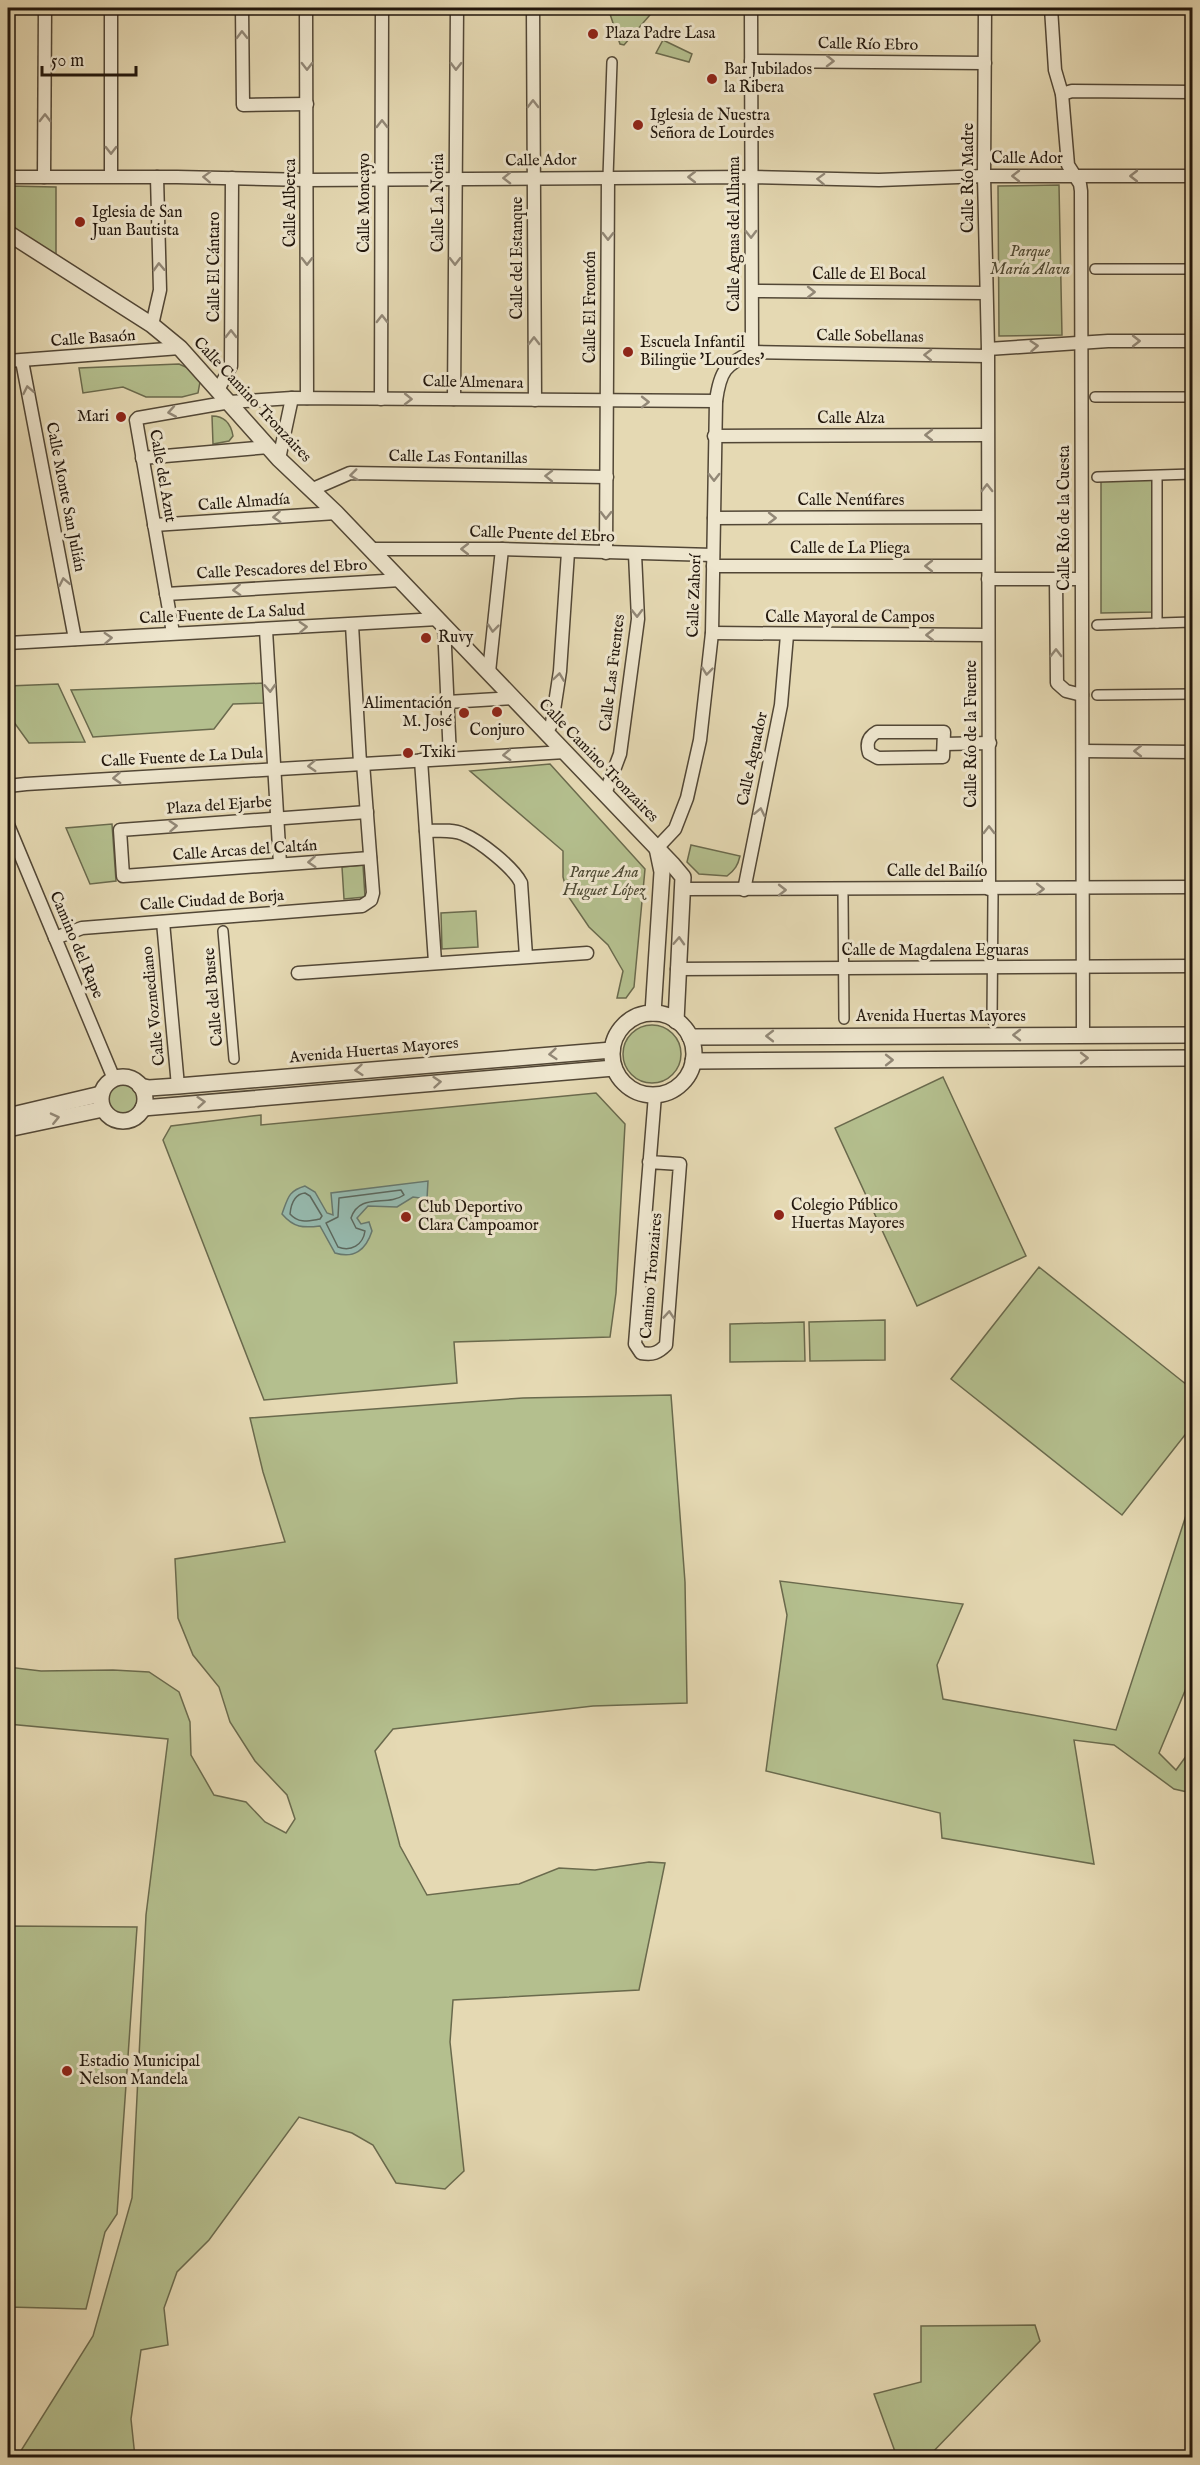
<svg xmlns="http://www.w3.org/2000/svg" width="1200" height="2465" viewBox="0 0 1200 2465" font-family="'IM FELL English',serif">
  <rect width="100%" height="100%" fill="#e5d9b3"/>
  <filter id="stains"><feTurbulence type="fractalNoise" baseFrequency=".00333" numOctaves="4"/><feColorMatrix values="0 0 0 0 .2 0 0 0 0 .09 0 0 0 0 .02 0 0 0 .5 -.17"/></filter>
  <radialGradient id="worn" r=".72"><stop offset=".6" stop-color="#630" stop-opacity="0"/><stop offset="1" stop-color="#630" stop-opacity=".3"/></radialGradient>
  <g fill="#b4bf8e" stroke="#6a6a4d" stroke-width="1.5">
    <polygon points="608,8 656,8 624,45 620,44"/>
    <polygon points="663,40 692,54 689,62 656,53"/>
    <polygon points="1059,185 1062,335 999,336 998,186"/>
    <polygon points="8,186 56,187 56,257 8,227"/>
    <polygon points="179,364 188,368 200,382 198,393 182,397 146,397 123,387 83,393 79,368"/>
    <path d="M212,416C225,416 231,424 233,436L229,441L213,444Z"/>
    <polygon points="1152,479 1153,612 1101,613 1101,481"/>
    <polygon points="265,683 266,703 233,704 214,729 93,737 71,690"/>
    <polygon points="58,684 85,742 29,743 8,714 8,686"/>
    <polygon points="550,764 645,869 634,987 626,998 617,998 623,971 608,945 589,927 568,896 563,877 563,851 470,771"/>
    <polygon points="112,824 116,881 90,884 66,828"/>
    <path d="M691,845L740,856C738,865 735,870 727,876L699,874L687,862Z"/>
    <polygon points="363,865 365,897 344,899 342,867"/>
    <polygon points="476,911 478,947 442,949 441,913"/>
    <circle cx="652" cy="1054" r="29"/>
    <polygon points="943,1077 1026,1256 917,1306 835,1128"/>
    <circle cx="123" cy="1099" r="15"/>
    <polygon points="596,1093 625,1124 616,1293 610,1337 454,1342 457,1383 264,1400 163,1140 171,1126 261,1115 261,1125"/>
    <polygon points="1039,1267 1192,1389 1192,1426 1122,1515 951,1379"/>
    <polygon points="885,1320 885,1360 810,1361 809,1322"/>
    <polygon points="804,1322 805,1361 730,1362 730,1324"/>
    <polygon points="671,1395 685,1582 687,1703 593,1706 393,1729 375,1751 400,1846 427,1895 519,1884 559,1868 595,1870 649,1862 665,1863 639,1990 453,2000 450,2042 464,2171 445,2189 396,2183 373,2145 352,2133 299,2117 209,2240 177,2272 164,2308 168,2345 141,2350 131,2419 135,2457 17,2457 93,2336 132,2198 146,1915 168,1739 8,1724 8,1667 41,1671 113,1670 149,1672 179,1692 190,1722 191,1755 214,1795 246,1802 265,1822 286,1833 295,1819 287,1795 255,1761 230,1722 219,1687 193,1655 178,1618 175,1559 285,1542 263,1472 250,1418 523,1398"/>
    <polygon points="1191,1500 1192,1674 1159,1753 1176,1770 1192,1748 1192,1793 1174,1789 1114,1745 1074,1740 1094,1864 942,1838 940,1813 766,1771 787,1615 780,1581 963,1604 937,1665 943,1699 1116,1730"/>
    <polygon points="8,1926 137,1927 117,2214 105,2232 86,2309 8,2307"/>
    <polygon points="1035,2325 1040,2341 928,2457 897,2457 874,2394 921,2382 921,2326"/>
  </g>
  <path fill="#96baaf" stroke="#67786e" stroke-width="1.5" d="M428,1181L427,1199L413,1197L397,1207L368,1206L357,1218L361,1224L369,1222L372,1231C366,1250 354,1259 335,1253L320,1226C303,1228 294,1228 282,1214C288,1198 288,1191 305,1186L315,1192L327,1213L333,1215L331,1193Z"/>
  <g fill="none" stroke-linecap="round" stroke-linejoin="round">
    <g stroke="#5c685e" stroke-width="1.5">
      <path d="M401,1190L404,1195C387,1207 360,1192 351,1218L356,1228L365,1231C363,1245 351,1252 338,1247L326,1223L338,1217L339,1198Z"/>
      <path d="M305,1193L310,1196L322,1216L320,1219C308,1221 299,1224 290,1214C291,1204 295,1194 305,1193Z"/>
    </g>
    <g stroke="#524736" stroke-width="12">
      <g id="pedestrian">
        <polyline points="608,177 612,62"/>
        <polyline points="1095,269 1192,269"/>
        <polyline points="1095,397 1192,397"/>
        <polyline points="1097,477 1192,474"/>
        <polyline points="1157,623 1157,477"/>
        <polyline points="1097,625 1192,622"/>
        <polyline points="1097,695 1192,694"/>
        <polyline points="843,895 844,1019"/>
        <polyline points="223,931 234,1059"/>
        <polyline points="992,1020 993,895"/>
      </g>
    </g>
    <g stroke="#524736" stroke-width="15">
      <g id="minor">
        <polyline points="111,8 111,176"/>
        <polyline points="242,8 243,105 307,104"/>
        <polyline points="306,8 307,398"/>
        <polyline points="533,8 535,400"/>
        <polyline points="751,8 752,352"/>
        <polyline points="985,8 984,176 988,349 989,889"/>
        <polyline points="1051,8 1055,70 1062,94 1068,165 1080,184 1081,191 1083,1034"/>
        <polyline points="751,61 985,63"/>
        <polyline points="1062,94 1072,91 1192,92"/>
        <polyline points="8,177 177,177 307,180 750,177 879,180 984,176 1192,176"/>
        <polyline points="44,177 45,8"/>
        <polyline points="753,291 986,293"/>
        <polyline points="152,325 160,290 157,177"/>
        <polyline points="988,349 1108,341 1192,341"/>
        <polyline points="8,361 180,348"/>
        <polyline points="22,361 75,639"/>
        <polyline points="218,390 231,366 232,178"/>
        <polyline points="381,399 382,8"/>
        <polyline points="454,399 457,8"/>
        <polyline points="714,436 987,435"/>
        <polyline points="142,458 269,447"/>
        <polyline points="279,459 292,398"/>
        <polyline points="313,489 350,473 607,477"/>
        <polyline points="714,518 987,517"/>
        <polyline points="154,525 336,513"/>
        <polyline points="370,549 502,549 713,555"/>
        <polyline points="606,553 608,177"/>
        <polyline points="713,566 987,566"/>
        <polyline points="988,579 1081,579"/>
        <polyline points="1056,579 1057,683 1066,691 1082,695"/>
        <polyline points="166,594 401,580"/>
        <polyline points="352,625 360,763"/>
        <polyline points="444,625 450,758"/>
        <polyline points="266,630 280,864"/>
        <polyline points="173,633 136,420 138,418 230,402 292,398 716,401"/>
        <polyline points="712,633 988,635"/>
        <polyline points="8,643 438,619"/>
        <polyline points="489,672 502,549"/>
        <polyline points="447,702 513,698"/>
        <path d="M877,732H944L943,757L878,758L869,753C866,743 868,737 877,732Z"/>
        <polyline points="546,733 552,723 560,671 568,552"/>
        <polyline points="944,744 990,743"/>
        <polyline points="1083,751 1192,752"/>
        <polyline points="421,760 435,962"/>
        <polyline points="8,786 26,784 565,752"/>
        <polyline points="605,794 620,754 638,619 635,554"/>
        <polyline points="367,812 120,830 123,876 370,858"/>
        <polyline points="8,825 114,1079"/>
        <path d="M426,831C438,831 452,829 463,834C480,841 513,867 521,883L526,956"/>
        <path d="M657,848L675,829L687,798L700,740L712,633L716,401C720,371 725,365 752,352L987,356"/>
        <polyline points="682,889 1192,887"/>
        <polyline points="744,890 781,705 787,635"/>
        <polyline points="163,922 178,1086"/>
        <polyline points="55,938 82,928 362,906 371,900 373,893 363,763"/>
        <polyline points="677,969 1192,966"/>
        <polyline points="298,973 587,953"/>
        <path d="M649,1162L680,1164L666,1345C658,1353 653,1355 641,1353L635,1344L655,1095"/>
      </g>
    </g>
    <g stroke="#524736" stroke-width="18">
      <g id="tertiary">
        <polyline points="8,233 152,325 180,348 279,459 336,513 673,865 683,877 676,1021"/>
        <polyline points="653,1013 662,872 657,848"/>
        <circle cx="653" cy="1054" r="41"/>
        <polyline points="690,1037 1192,1035"/>
        <polyline points="693,1061 1192,1058"/>
        <circle cx="123" cy="1099" r="22"/>
        <polyline points="140,1086 149,1088 178,1086 612,1050"/>
        <polyline points="143,1108 614,1068"/>
        <polyline points="8,1116 101,1094"/>
        <polyline points="8,1129 103,1109"/>
      </g>
    </g>
    <use href="#pedestrian" stroke="#eee6ce" stroke-width="9"/>
    <use href="#minor" stroke="#eee6ce" stroke-width="12"/>
    <use href="#tertiary" stroke="#eee6ce" stroke-width="15"/>
  </g>
  <defs><path id="oneway-chevron" d="M-2-3.5L2.5 0L-2 3.5" fill="none" stroke-width="1.6" stroke-linecap="round" stroke-linejoin="round" transform="scale(1.5)"/></defs>
  <g stroke="#928877">
    <use href="#oneway-chevron" transform="translate(242 35) rotate(-91)"/>
    <use href="#oneway-chevron" transform="translate(830 61) rotate(1)"/>
    <use href="#oneway-chevron" transform="translate(307 66) rotate(90)"/>
    <use href="#oneway-chevron" transform="translate(456 66) rotate(91)"/>
    <use href="#oneway-chevron" transform="translate(533 104) rotate(-90)"/>
    <use href="#oneway-chevron" transform="translate(45 118) rotate(-90)"/>
    <use href="#oneway-chevron" transform="translate(382 124) rotate(-90)"/>
    <use href="#oneway-chevron" transform="translate(111 150) rotate(90)"/>
    <use href="#oneway-chevron" transform="translate(1016 176) rotate(-180)"/>
    <use href="#oneway-chevron" transform="translate(1134 176) rotate(-180)"/>
    <use href="#oneway-chevron" transform="translate(207 177) rotate(-178)"/>
    <use href="#oneway-chevron" transform="translate(692 177) rotate(180)"/>
    <use href="#oneway-chevron" transform="translate(507 178) rotate(179)"/>
    <use href="#oneway-chevron" transform="translate(821 179) rotate(-178)"/>
    <use href="#oneway-chevron" transform="translate(751 234) rotate(89)"/>
    <use href="#oneway-chevron" transform="translate(608 236) rotate(90)"/>
    <use href="#oneway-chevron" transform="translate(307 261) rotate(90)"/>
    <use href="#oneway-chevron" transform="translate(455 261) rotate(90)"/>
    <use href="#oneway-chevron" transform="translate(159 267) rotate(-92)"/>
    <use href="#oneway-chevron" transform="translate(811 292)"/>
    <use href="#oneway-chevron" transform="translate(382 319) rotate(-90)"/>
    <use href="#oneway-chevron" transform="translate(231 334) rotate(-90)"/>
    <use href="#oneway-chevron" transform="translate(534 341) rotate(-90)"/>
    <use href="#oneway-chevron" transform="translate(1136 341)"/>
    <use href="#oneway-chevron" transform="translate(1034 346) rotate(-4)"/>
    <use href="#oneway-chevron" transform="translate(928 355) rotate(-179)"/>
    <use href="#oneway-chevron" transform="translate(28 390) rotate(-101)"/>
    <use href="#oneway-chevron" transform="translate(408 399) rotate(1)"/>
    <use href="#oneway-chevron" transform="translate(645 402)"/>
    <use href="#oneway-chevron" transform="translate(172 412) rotate(170)"/>
    <use href="#oneway-chevron" transform="translate(929 435) rotate(180)"/>
    <use href="#oneway-chevron" transform="translate(354 475) rotate(173)"/>
    <use href="#oneway-chevron" transform="translate(549 476) rotate(-179)"/>
    <use href="#oneway-chevron" transform="translate(714 477) rotate(90)"/>
    <use href="#oneway-chevron" transform="translate(987 488) rotate(-90)"/>
    <use href="#oneway-chevron" transform="translate(606 515) rotate(91)"/>
    <use href="#oneway-chevron" transform="translate(277 517) rotate(176)"/>
    <use href="#oneway-chevron" transform="translate(772 518)"/>
    <use href="#oneway-chevron" transform="translate(465 549) rotate(-180)"/>
    <use href="#oneway-chevron" transform="translate(929 566) rotate(-180)"/>
    <use href="#oneway-chevron" transform="translate(64 582) rotate(-101)"/>
    <use href="#oneway-chevron" transform="translate(237 590) rotate(177)"/>
    <use href="#oneway-chevron" transform="translate(637 613) rotate(89)"/>
    <use href="#oneway-chevron" transform="translate(303 627) rotate(-3)"/>
    <use href="#oneway-chevron" transform="translate(493 628) rotate(96)"/>
    <use href="#oneway-chevron" transform="translate(930 635) rotate(-180)"/>
    <use href="#oneway-chevron" transform="translate(108 638) rotate(-3)"/>
    <use href="#oneway-chevron" transform="translate(1056 653) rotate(-90)"/>
    <use href="#oneway-chevron" transform="translate(707 671) rotate(96)"/>
    <use href="#oneway-chevron" transform="translate(559 677) rotate(-82)"/>
    <use href="#oneway-chevron" transform="translate(270 688) rotate(87)"/>
    <use href="#oneway-chevron" transform="translate(1138 751) rotate(-180)"/>
    <use href="#oneway-chevron" transform="translate(507 755) rotate(177)"/>
    <use href="#oneway-chevron" transform="translate(312 766) rotate(177)"/>
    <use href="#oneway-chevron" transform="translate(117 778) rotate(177)"/>
    <use href="#oneway-chevron" transform="translate(760 812) rotate(-78)"/>
    <use href="#oneway-chevron" transform="translate(173 826) rotate(-4)"/>
    <use href="#oneway-chevron" transform="translate(989 830) rotate(-90)"/>
    <use href="#oneway-chevron" transform="translate(312 862) rotate(176)"/>
    <use href="#oneway-chevron" transform="translate(1040 889)"/>
    <use href="#oneway-chevron" transform="translate(782 890)"/>
    <use href="#oneway-chevron" transform="translate(679 941) rotate(-87)"/>
    <use href="#oneway-chevron" transform="translate(1017 1035) rotate(180)"/>
    <use href="#oneway-chevron" transform="translate(770 1036) rotate(180)"/>
    <use href="#oneway-chevron" transform="translate(553 1054) rotate(175)"/>
    <use href="#oneway-chevron" transform="translate(1084 1058)"/>
    <use href="#oneway-chevron" transform="translate(889 1060)"/>
    <use href="#oneway-chevron" transform="translate(359 1070) rotate(175)"/>
    <use href="#oneway-chevron" transform="translate(437 1082) rotate(-5)"/>
    <use href="#oneway-chevron" transform="translate(201 1102) rotate(-5)"/>
    <use href="#oneway-chevron" transform="translate(55 1118) rotate(-13)"/>
    <use href="#oneway-chevron" transform="translate(669 1315) rotate(-86)"/>
  </g>
  <g fill="#8f2418" stroke="#eee6ce" stroke-width="2">
    <circle cx="593" cy="34" r="6"/>
    <circle cx="712" cy="79" r="6"/>
    <circle cx="638" cy="125" r="6"/>
    <circle cx="80" cy="222" r="6"/>
    <circle cx="628" cy="352" r="6"/>
    <circle cx="121" cy="417" r="6"/>
    <circle cx="426" cy="638" r="6"/>
    <circle cx="497" cy="712" r="6"/>
    <circle cx="464" cy="713" r="6"/>
    <circle cx="408" cy="753" r="6"/>
    <circle cx="779" cy="1215" r="6"/>
    <circle cx="406" cy="1217" r="6"/>
    <circle cx="67" cy="2071" r="6"/>
  </g>
  <g text-anchor="middle" dominant-baseline="central" stroke-width="6" stroke-linejoin="round" paint-order="stroke">
    <g font-size="16" fill="#21160c" stroke="#eee6ce" text-anchor="start">
      <text x="605" y="34">Plaza Padre Lasa</text>
      <text x="724" y="70">Bar Jubilados<tspan x="724" dy="18">la Ribera</tspan></text>
      <text x="650" y="116">Iglesia de Nuestra<tspan x="650" dy="18">Señora de Lourdes</tspan></text>
      <text x="92" y="213">Iglesia de San<tspan x="92" dy="18">Juan Bautista</tspan></text>
      <text x="640" y="343">Escuela Infantil<tspan x="640" dy="18">Bilingüe 'Lourdes'</tspan></text>
      <text x="109" y="417" text-anchor="end">Mari</text>
      <text x="438" y="638">Ruvy</text>
      <text x="452" y="704" text-anchor="end">Alimentación<tspan x="452" dy="18">M. José</tspan></text>
      <text x="497" y="731" text-anchor="middle">Conjuro</text>
      <text x="420" y="753">Txiki</text>
      <text x="791" y="1206">Colegio Público<tspan x="791" dy="18">Huertas Mayores</tspan></text>
      <text x="418" y="1208">Club Deportivo<tspan x="418" dy="18">Clara Campoamor</tspan></text>
      <text x="79" y="2062">Estadio Municipal<tspan x="79" dy="18">Nelson Mandela</tspan></text>
    </g>
    <g font-size="16" fill="#21160c" stroke="#eee6ce">
      <text transform="translate(868 45) rotate(1)">Calle Río Ebro</text>
      <text x="1027" y="159">Calle Ador</text>
      <text transform="translate(541 161) rotate(-1)">Calle Ador</text>
      <text transform="translate(969 178) rotate(-90)">Calle Río Madre</text>
      <text transform="translate(291 203) rotate(-90)">Calle Alberca</text>
      <text transform="translate(365 203) rotate(-90)">Calle Moncayo</text>
      <text transform="translate(439 203) rotate(-90)">Calle La Noria</text>
      <text transform="translate(735 234) rotate(-90)">Calle Aguas del Alhama</text>
      <text transform="translate(518 258) rotate(-90)">Calle del Estanque</text>
      <text transform="translate(215 267) rotate(-90)">Calle El Cántaro</text>
      <text x="869" y="275">Calle de El Bocal</text>
      <text transform="translate(591 307) rotate(-90)">Calle El Frontón</text>
      <text transform="translate(870 337) rotate(1)">Calle Sobellanas</text>
      <text transform="translate(93 339) rotate(-4)">Calle Basaón</text>
      <text transform="translate(473 383) rotate(1)">Calle Almenara</text>
      <text transform="translate(252 400) rotate(47)">Calle Camino Tronzaires</text>
      <text x="851" y="419">Calle Alza</text>
      <text transform="translate(458 458) rotate(1)">Calle Las Fontanillas</text>
      <text transform="translate(162 476) rotate(80)">Calle del Azut</text>
      <text transform="translate(65 497) rotate(79)">Calle Monte San Julián</text>
      <text x="851" y="501">Calle Nenúfares</text>
      <text transform="translate(244 503) rotate(-4)">Calle Almadía</text>
      <text transform="translate(1065 518) rotate(-90)">Calle Río de la Cuesta</text>
      <text transform="translate(542 535) rotate(2)">Calle Puente del Ebro</text>
      <text x="850" y="549">Calle de La Pliega</text>
      <text transform="translate(282 570) rotate(-3)">Calle Pescadores del Ebro</text>
      <text transform="translate(695 596) rotate(-88)">Calle Zahorí</text>
      <text transform="translate(222 615) rotate(-3)">Calle Fuente de La Salud</text>
      <text x="850" y="618">Calle Mayoral de Campos</text>
      <text transform="translate(613 673) rotate(-83)">Calle Las Fuentes</text>
      <text transform="translate(972 734) rotate(-90)">Calle Río de la Fuente</text>
      <text transform="translate(182 758) rotate(-3)">Calle Fuente de La Dula</text>
      <text transform="translate(753 759) rotate(-78)">Calle Aguador</text>
      <text transform="translate(598 761) rotate(46)">Calle Camino Tronzaires</text>
      <text transform="translate(219 806) rotate(-4)">Plaza del Ejarbe</text>
      <text transform="translate(245 851) rotate(-4)">Calle Arcas del Caltán</text>
      <text x="937" y="872">Calle del Bailío</text>
      <text transform="translate(212 901) rotate(-4)">Calle Ciudad de Borja</text>
      <text transform="translate(76 945) rotate(67)">Camino del Rape</text>
      <text x="935" y="951">Calle de Magdalena Eguaras</text>
      <text transform="translate(214 997) rotate(-95)">Calle del Buste</text>
      <text transform="translate(154 1006) rotate(-96)">Calle Vozmediano</text>
      <text x="941" y="1017">Avenida Huertas Mayores</text>
      <text transform="translate(374 1051) rotate(-5)">Avenida Huertas Mayores</text>
      <text transform="translate(652 1276) rotate(-85)">Camino Tronzaires</text>
    </g>
    <g font-size="16" font-style="italic" fill="#4d4933" stroke="#eee6ce">
      <text x="1030" y="252">Parque<tspan x="1030" dy="18">María Alava</tspan></text>
      <text x="604" y="873">Parque Ana<tspan x="604" dy="18">Huguet López</tspan></text>
    </g>
  </g>
  <rect width="1200" height="2465" fill="none" stroke="#e5d9b3" stroke-width="30"/>
  <rect x="9" y="9" width="1182" height="2447" fill="none" stroke="#21160c" stroke-width="3"/>
  <rect x="15" y="15" width="1170" height="2435" fill="none" stroke="#21160c" stroke-width="1.5"/>
  <path d="M42 66v9h94v-9" fill="none" stroke="#21160c" stroke-width="3"/>
  <text x="51" y="66" font-size="18" fill="#21160c" stroke="#eee6ce" stroke-width="4.5" paint-order="stroke">50 m</text>
  <rect width="100%" height="100%" filter="url(#stains)"/>
  <rect width="100%" height="100%" fill="url(#worn)"/>
</svg>
